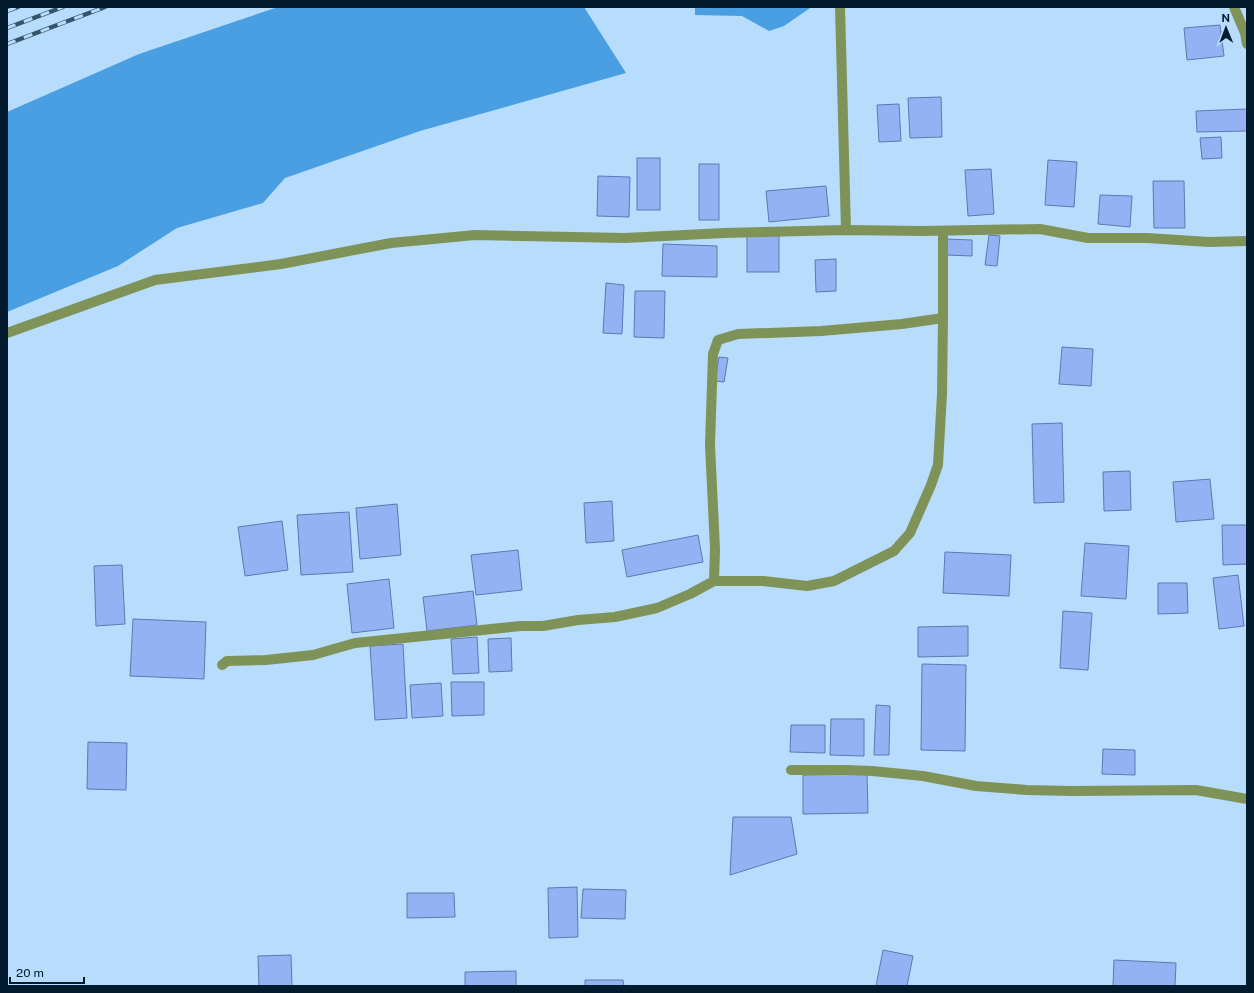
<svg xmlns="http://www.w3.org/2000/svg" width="1254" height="993" viewBox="0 0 1254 993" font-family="'Public Sans',sans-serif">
  <rect width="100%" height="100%" fill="#b7dcfc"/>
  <g fill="#499fe1">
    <polygon points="278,7 584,7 626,73 420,131 285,178 263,203 177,228 118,266 7,312 7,112 139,54"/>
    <polygon points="695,7 810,7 810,8 784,26 769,31 742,16 695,15"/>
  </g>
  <g fill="#94b2f3" stroke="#5d78b4">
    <polygon points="1220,25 1224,56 1187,60 1184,28"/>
    <polygon points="941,97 942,137 910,138 908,98"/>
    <polygon points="899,104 901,141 879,142 877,105"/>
    <polygon points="1247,109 1247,131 1197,132 1196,111"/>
    <polygon points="1221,137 1222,158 1202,159 1200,138"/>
    <rect x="637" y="158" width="23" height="52"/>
    <polygon points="1048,160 1077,162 1074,207 1045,205"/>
    <rect x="699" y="164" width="20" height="56"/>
    <polygon points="991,169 994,214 968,216 965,170"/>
    <polygon points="598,176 630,177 629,217 597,216"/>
    <polygon points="1153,181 1184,181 1185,228 1154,228"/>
    <polygon points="826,186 829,216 769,222 766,191"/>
    <polygon points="1100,195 1132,196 1130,227 1098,224"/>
    <polygon points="989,235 1000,236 997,266 985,265"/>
    <rect x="747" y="236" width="32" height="36"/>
    <polygon points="945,239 972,240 972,256 945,255"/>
    <polygon points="663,244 717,246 717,277 662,276"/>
    <polygon points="836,259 836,291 816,292 815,260"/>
    <polygon points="606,283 624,285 622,334 603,333"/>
    <polygon points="635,291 665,291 664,338 634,337"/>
    <polygon points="1062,347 1093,349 1091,386 1059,384"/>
    <polygon points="719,357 728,358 724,382 715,381"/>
    <polygon points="1062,423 1064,502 1034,503 1032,424"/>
    <polygon points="1130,471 1131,510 1104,511 1103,472"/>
    <polygon points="1210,479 1214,519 1176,522 1173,482"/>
    <polygon points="612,501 614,541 586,543 584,503"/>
    <polygon points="397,504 401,555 360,559 356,508"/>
    <polygon points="349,512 353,572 301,575 297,515"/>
    <polygon points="282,521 288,570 245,576 238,527"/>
    <polygon points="1222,525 1247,525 1247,564 1223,565"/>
    <polygon points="698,535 703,562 627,577 622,550"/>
    <polygon points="1085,543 1129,546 1126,599 1081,596"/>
    <polygon points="518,550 522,590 476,595 471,555"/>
    <polygon points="945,552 1011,555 1009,596 943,593"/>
    <polygon points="122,565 125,624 96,626 94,566"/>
    <polygon points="1238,575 1244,626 1219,629 1213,578"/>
    <polygon points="389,579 394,628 352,633 347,584"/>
    <polygon points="1158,583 1187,583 1188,613 1158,614"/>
    <polygon points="473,591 477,625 427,631 423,597"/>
    <polygon points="1063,611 1092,613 1088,670 1060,668"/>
    <polygon points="133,619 206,622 204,679 130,676"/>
    <polygon points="968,626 968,656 918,657 918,627"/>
    <polygon points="477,637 479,673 453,674 451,639"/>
    <polygon points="511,638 512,671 489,672 488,639"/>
    <polygon points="403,644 407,718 375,720 370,646"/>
    <polygon points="922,664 966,665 965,751 921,750"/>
    <polygon points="451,682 484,682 484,715 452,716"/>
    <polygon points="441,683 443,716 412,718 410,685"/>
    <polygon points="876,705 890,706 889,755 874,755"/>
    <polygon points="831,719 864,719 864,756 830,755"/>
    <polygon points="791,725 825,725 825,753 790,752"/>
    <polygon points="88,742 127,743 126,790 87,789"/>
    <polygon points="1103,749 1135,750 1135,775 1102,774"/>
    <polygon points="867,774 868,813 803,814 803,775"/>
    <polygon points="733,817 791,817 797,854 730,875"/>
    <polygon points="577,887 578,937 549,938 548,888"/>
    <polygon points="583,889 626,890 625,919 581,918"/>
    <polygon points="407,893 454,893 455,917 407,918"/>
    <polygon points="883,950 913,956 907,986 876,986"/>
    <polygon points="291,955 292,986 259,986 258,956"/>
    <polygon points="1114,960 1176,963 1175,986 1113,986"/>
    <polygon points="516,971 516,986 465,986 465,972"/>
    <polygon points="585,980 623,980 624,986 585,986"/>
  </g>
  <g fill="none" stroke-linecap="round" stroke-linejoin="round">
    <g stroke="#7f9359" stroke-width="10">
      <polyline points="840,7 846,230"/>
      <polyline points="1234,7 1245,33 1247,44"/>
      <polyline points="7,333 155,280 281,264 391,243 475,235 625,238 724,233 846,230 922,231 1040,229 1088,238 1147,238 1209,242 1247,241"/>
      <polyline points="714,581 763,581 807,586 834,581 894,551 910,533 931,485 938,465 942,394 943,318"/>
      <polyline points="222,665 227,661 266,660 313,655 355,643 521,626 543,626 578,620 615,617 657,608 690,594 714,581 715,549 710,445 713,354 718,340 738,334 821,331 902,324 943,318 943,231"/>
      <polyline points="791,770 846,770 872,771 923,776 976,786 1027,790 1072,791 1196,790 1247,799"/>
    </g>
    <g stroke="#36536a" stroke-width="4.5">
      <g id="rail">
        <polyline points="7,11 18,7"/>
        <polyline points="7,28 63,7"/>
        <polyline points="7,44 105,7"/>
      </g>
    </g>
    <use href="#rail" stroke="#b7dcfc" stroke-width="3" stroke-dasharray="9" stroke-linecap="butt"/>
  </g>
  <rect width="1254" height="993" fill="none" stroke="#021b2e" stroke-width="16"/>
  <g transform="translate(1226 28) rotate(359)" stroke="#b7dcfc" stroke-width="3" paint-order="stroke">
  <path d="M0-3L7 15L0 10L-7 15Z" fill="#021b2e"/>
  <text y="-6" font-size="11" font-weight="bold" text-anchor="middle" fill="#021b2e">N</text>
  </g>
  <path d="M10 977v6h74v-6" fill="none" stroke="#021b2e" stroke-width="2"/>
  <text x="16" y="977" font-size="12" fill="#021b2e" stroke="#b7dcfc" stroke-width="3" paint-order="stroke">20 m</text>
</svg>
